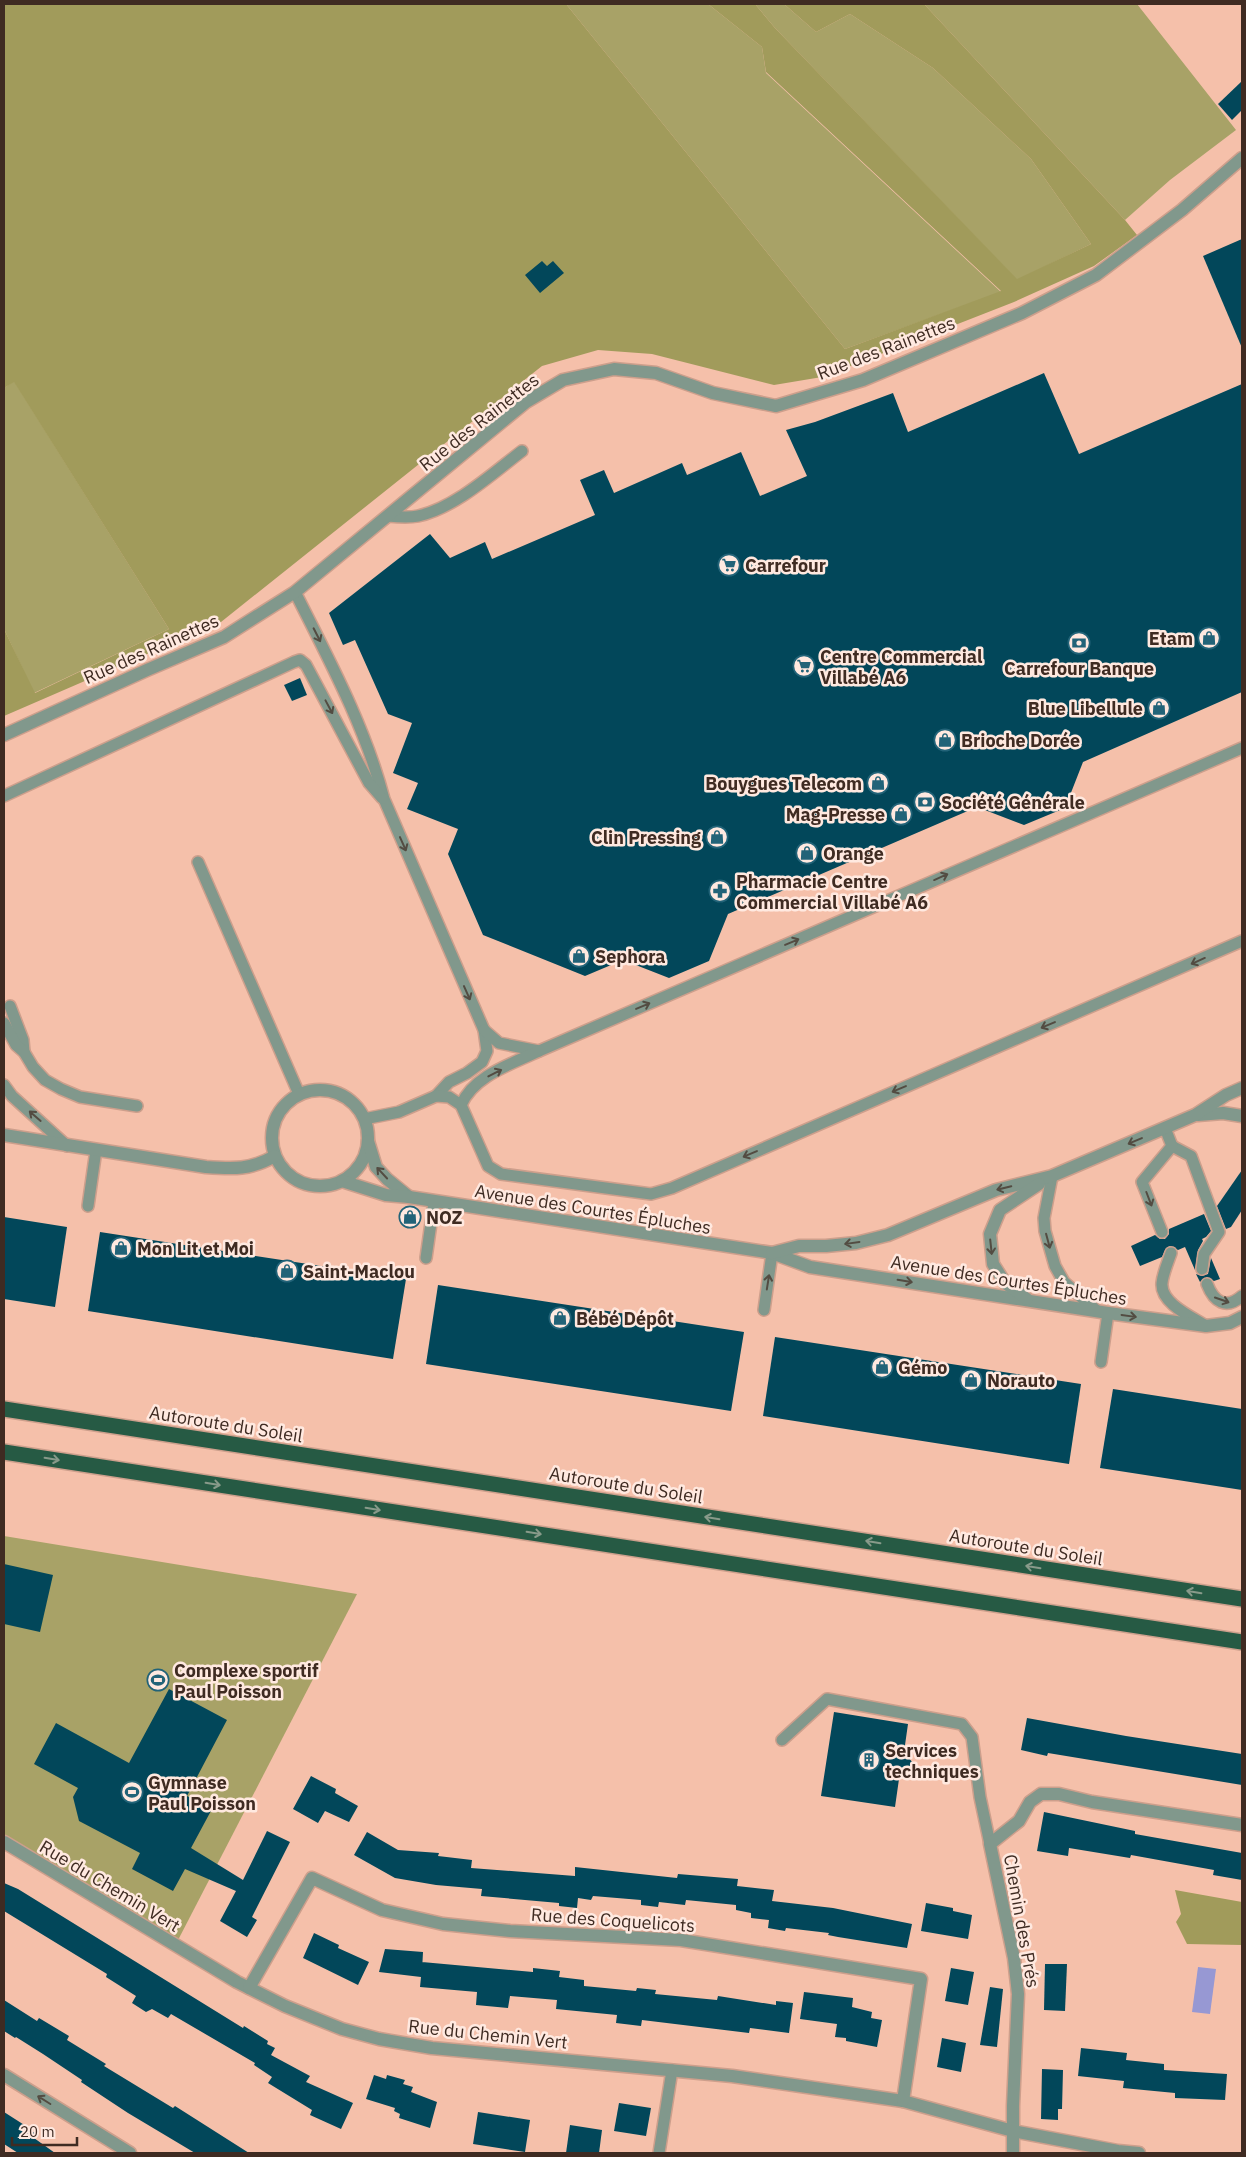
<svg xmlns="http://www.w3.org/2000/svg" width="1246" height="2157" viewBox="0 0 1246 2157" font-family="'IBM Plex Sans',sans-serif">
  <rect width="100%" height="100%" fill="#f5c0aa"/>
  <g fill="#a8a267">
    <polygon points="566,4 708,4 762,47 766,73 1001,292 845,349"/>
    <polygon points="755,4 784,4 816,32 850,14 933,68 1031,159 1091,244 1017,280 775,28"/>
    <polygon points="924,4 1137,4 1236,130 1170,180 1125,220"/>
    <polygon points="14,381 169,629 34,693 4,629 4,388"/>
    <polygon points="4,1536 357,1594 176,1944 4,1839"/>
  </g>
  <g fill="#a19b5b">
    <polygon points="4,4 566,4 845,349 1001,291 766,72 762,47 708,4 755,4 775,28 1017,279 1091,244 1031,159 933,68 850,14 816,32 784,4 924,4 1125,220 1137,235 1094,266 1014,302 822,377 774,385 652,354 598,350 542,366 221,622 4,716 4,629 35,693 169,629 14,382 4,388"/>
    <polygon points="1175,1890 1242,1902 1242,1945 1187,1944 1176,1922 1181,1914"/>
  </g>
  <polygon fill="#9798d3" points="1198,1967 1216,1969 1210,2014 1192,2012"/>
  <g fill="#02475a">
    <polygon points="1242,81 1242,110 1232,120 1218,104"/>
    <polygon points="1242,239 1242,348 1203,256"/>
    <polygon points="542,261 547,266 553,261 564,273 540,293 525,275"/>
    <polygon points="1044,373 1079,454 1242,384 1242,692 1083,762 1065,808 1024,825 977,807 728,914 709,961 669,978 623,960 585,976 483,935 448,854 458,829 407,809 418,783 393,773 412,723 388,714 355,640 343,645 329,613 430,534 450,558 485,542 492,559 595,515 580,480 604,470 614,493 682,463 687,475 741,452 760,496 807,476 786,430 815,422 893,393 908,432"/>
    <polygon points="300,678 307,695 292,701 284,685"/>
    <polygon points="1242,1170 1242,1210 1231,1227 1226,1229 1217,1206"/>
    <polygon points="1204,1214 1211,1231 1206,1237 1202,1239 1203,1241 1198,1250 1195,1270 1185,1247 1178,1250 1170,1246 1166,1248 1162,1257 1140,1266 1131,1246 1155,1235 1160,1239 1165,1239 1169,1234 1169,1229"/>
    <polygon points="4,1217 67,1227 55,1307 4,1299"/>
    <polygon points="100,1232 406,1279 393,1359 88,1311"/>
    <polygon points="1211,1258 1220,1279 1214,1281 1207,1277 1200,1282 1196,1274 1202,1276 1208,1274"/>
    <polygon points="438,1285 744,1332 731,1411 426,1364"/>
    <polygon points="775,1337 1081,1384 1069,1464 763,1416"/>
    <polygon points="1113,1389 1242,1409 1242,1490 1100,1468"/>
    <polygon points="4,1564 53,1575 40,1632 4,1624"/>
    <polygon points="169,1689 227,1720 187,1796 212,1809 191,1848 243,1880 267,1831 290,1842 252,1917 257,1920 247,1937 220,1921 236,1891 185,1869 173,1891 132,1869 140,1853 79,1821 73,1797 78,1788 34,1764 56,1723 129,1763"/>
    <polygon points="834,1712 908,1724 904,1752 917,1768 899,1779 895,1807 821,1796"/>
    <polygon points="1027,1718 1126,1736 1242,1754 1242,1785 1048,1753 1047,1756 1021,1750"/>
    <polygon points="311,1776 336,1789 335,1793 358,1806 349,1822 325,1811 318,1823 293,1809"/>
    <polygon points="1044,1812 1135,1831 1135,1834 1242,1853 1242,1880 1213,1875 1214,1870 1131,1855 1130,1858 1069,1848 1068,1856 1037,1851"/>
    <polygon points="367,1832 398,1850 439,1853 438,1856 472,1860 471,1868 575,1876 575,1867 677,1878 678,1874 738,1879 737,1886 774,1890 772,1901 833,1908 912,1924 907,1948 838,1937 828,1935 829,1933 786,1928 785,1931 768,1928 769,1920 751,1918 751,1913 736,1910 736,1905 686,1900 685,1905 659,1902 658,1907 641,1905 641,1900 593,1896 591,1900 578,1898 577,1908 559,1906 559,1903 481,1896 482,1889 436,1885 395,1878 354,1855"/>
    <polygon points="4,1883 18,1889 243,2028 244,2026 268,2041 267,2044 275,2048 271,2055 310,2076 306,2082 353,2103 341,2129 310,2115 312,2110 268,2083 272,2077 254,2065 255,2063 171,2014 168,2018 152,2009 146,2012 132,2003 136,1996 106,1977 107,1974 4,1911"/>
    <polygon points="926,1903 953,1908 953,1911 972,1915 968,1939 921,1931"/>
    <polygon points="314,1933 339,1945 338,1948 369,1962 358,1985 303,1958"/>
    <polygon points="385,1949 423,1952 422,1971 422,1962 533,1972 533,1968 560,1971 559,1977 584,1980 584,1986 636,1991 637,1988 656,1990 655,1994 717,2000 718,1996 776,2005 776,2001 793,2003 789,2033 750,2028 749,2033 642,2020 641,2026 616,2023 617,2015 556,2009 557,2000 510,1996 508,2008 476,2005 477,1992 420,1987 421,1977 379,1972"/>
    <polygon points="1045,1964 1067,1964 1065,2011 1044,2010"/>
    <polygon points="951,1968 974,1972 968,2005 945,2001"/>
    <polygon points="990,1987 1003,1989 997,2047 980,2045"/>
    <polygon points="804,1992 853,1998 852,2007 872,2012 871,2018 882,2020 877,2047 846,2041 846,2038 835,2037 837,2024 800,2019"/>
    <polygon points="4,2000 37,2021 39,2018 69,2036 67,2040 106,2064 104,2066 173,2108 175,2106 249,2153 195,2153 128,2113 81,2082 82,2080 43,2054 16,2037 15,2038 4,2031"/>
    <polygon points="942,2038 966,2043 961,2072 937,2067"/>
    <polygon points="1081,2048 1127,2053 1126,2060 1164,2064 1164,2070 1227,2074 1225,2100 1175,2098 1175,2093 1123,2088 1124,2081 1078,2076"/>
    <polygon points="1042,2069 1063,2070 1062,2109 1058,2109 1058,2120 1041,2119"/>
    <polygon points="374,2075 386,2079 387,2075 405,2080 403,2084 413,2087 411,2092 437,2102 430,2128 399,2118 400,2114 394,2111 395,2108 366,2099"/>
    <polygon points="619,2103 651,2108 646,2136 614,2131"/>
    <polygon points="4,2112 29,2128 28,2129 37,2134 34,2138 55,2153 18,2153 4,2144"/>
    <polygon points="478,2112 530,2120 525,2152 473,2144"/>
    <polygon points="570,2125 602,2130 599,2153 566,2153"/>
  </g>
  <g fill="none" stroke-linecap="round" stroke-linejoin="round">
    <g stroke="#cd9f8c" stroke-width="14">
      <g id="lane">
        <path d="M388,516C398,517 408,518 418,516C455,508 493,473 522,451"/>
        <path d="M295,592C328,658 365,726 384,799L484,1030L487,1051L482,1062L467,1073L449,1082L436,1096"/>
        <polyline points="4,796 294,662 300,660 306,665 369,783 382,798"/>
        <polyline points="198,862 299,1094"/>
        <polyline points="10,1006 23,1040 24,1052"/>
        <polyline points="4,1023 16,1045 24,1052 33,1067 45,1080 61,1089 80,1097 137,1106"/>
        <polyline points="484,1030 499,1043 539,1051"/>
        <polyline points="4,1085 12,1096 67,1146"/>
        <path d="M461,1105C474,1075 512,1064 539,1051L1242,748"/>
        <polyline points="364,1119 399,1112 436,1096 449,1097 461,1105 488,1166 501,1174 651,1194 672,1188 1242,941"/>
        <polyline points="1172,1146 1191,1156 1219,1232 1204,1254 1202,1269"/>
        <polyline points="1052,1176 1044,1218 1045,1231 1055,1266 1064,1282 1097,1311"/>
        <polyline points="88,1206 96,1150"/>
        <polyline points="1162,1232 1142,1182 1172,1146 1165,1128"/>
        <path d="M1171,1253C1168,1262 1163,1273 1162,1283C1160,1303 1192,1317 1206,1326"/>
        <polyline points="426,1258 434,1202"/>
        <path d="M1207,1284C1214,1302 1226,1310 1242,1296"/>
        <polyline points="764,1310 772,1253"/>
        <polyline points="1101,1362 1108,1313"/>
        <polyline points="782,1740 827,1699 962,1724 972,1737 980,1797 990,1844"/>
        <polyline points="659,2153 672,2070"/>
      </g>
    </g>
    <g stroke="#cd9f8c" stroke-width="15">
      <g id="street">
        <polyline points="4,735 147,670 224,637 295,592 526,402 563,380 614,369 656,373 713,393 776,406 863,380 1022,313 1096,275 1182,210 1242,158"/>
        <circle cx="320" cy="1138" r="48"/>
        <polyline points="1198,1115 1223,1113 1242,1116"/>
        <path d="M4,1135L206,1167C234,1169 250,1170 275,1156"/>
        <polyline points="368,1141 376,1167 387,1179 409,1197"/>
        <polyline points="342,1181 386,1195 409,1197 772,1253 810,1267 1108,1313 1206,1326 1230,1323 1242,1317"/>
        <polyline points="772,1253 799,1246 826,1246 856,1243 888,1235 996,1190 1052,1176 1195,1115 1226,1095 1242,1088"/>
        <polyline points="1027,1299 1005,1283 993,1264 990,1234 1000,1210 1039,1184"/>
        <polyline points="4,1842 237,1982 285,2006 342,2029 379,2039 432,2048 732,2076 903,2101 1013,2131 1118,2151 1139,2153"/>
        <polyline points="249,1988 312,1878 382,1910 443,1924 510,1931 681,1940 921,1979 903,2101"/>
        <polyline points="4,2075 130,2153"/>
        <polyline points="1013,2153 1013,2106 1018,1994 1014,1958 990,1844 1019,1821 1030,1802 1041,1794 1059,1794 1092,1802 1242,1825"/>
      </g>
    </g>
    <g stroke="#cd9f8c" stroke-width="18">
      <g id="highway">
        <polyline points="4,1409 1242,1599"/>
        <polyline points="4,1452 1242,1642"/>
      </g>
    </g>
    <use href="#lane" stroke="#81988c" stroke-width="11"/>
    <use href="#street" stroke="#81988c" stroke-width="12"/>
    <use href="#highway" stroke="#265a44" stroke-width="15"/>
  </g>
  <defs><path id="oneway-shaft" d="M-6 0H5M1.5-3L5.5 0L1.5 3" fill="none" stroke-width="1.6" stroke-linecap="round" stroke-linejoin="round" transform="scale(1.25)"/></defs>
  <g stroke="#534c42">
    <use href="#oneway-shaft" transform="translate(317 635) rotate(63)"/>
    <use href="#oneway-shaft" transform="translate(329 707) rotate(62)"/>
    <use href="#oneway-shaft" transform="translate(403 844) rotate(66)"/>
    <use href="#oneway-shaft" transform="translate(941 877) rotate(-24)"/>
    <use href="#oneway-shaft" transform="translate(792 942) rotate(-23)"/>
    <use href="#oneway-shaft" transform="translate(1198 961) rotate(156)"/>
    <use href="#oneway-shaft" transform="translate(467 993) rotate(66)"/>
    <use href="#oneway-shaft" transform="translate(643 1006) rotate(-23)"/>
    <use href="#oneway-shaft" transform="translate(1048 1025) rotate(157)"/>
    <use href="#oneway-shaft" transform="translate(495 1073) rotate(-27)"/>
    <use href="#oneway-shaft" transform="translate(899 1089) rotate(157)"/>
    <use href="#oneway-shaft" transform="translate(35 1116) rotate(-139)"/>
    <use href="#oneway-shaft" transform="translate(1135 1141) rotate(157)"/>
    <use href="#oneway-shaft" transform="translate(750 1154) rotate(157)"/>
    <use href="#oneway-shaft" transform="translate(382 1173) rotate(-133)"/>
    <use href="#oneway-shaft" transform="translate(1004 1188) rotate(166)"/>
    <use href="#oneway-shaft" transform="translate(1149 1199) rotate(69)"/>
    <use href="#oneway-shaft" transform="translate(1048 1241) rotate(75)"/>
    <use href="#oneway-shaft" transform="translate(852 1243) rotate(172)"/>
    <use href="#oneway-shaft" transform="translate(991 1247) rotate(84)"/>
    <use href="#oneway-shaft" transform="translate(905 1281) rotate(9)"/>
    <use href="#oneway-shaft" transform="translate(768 1282) rotate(-81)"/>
    <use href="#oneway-shaft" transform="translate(1222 1300) rotate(19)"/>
    <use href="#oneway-shaft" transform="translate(1129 1316) rotate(8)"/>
    <use href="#oneway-shaft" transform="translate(44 2100) rotate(-148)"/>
  </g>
  <g stroke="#889a8a">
    <use href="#oneway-shaft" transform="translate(52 1459) rotate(9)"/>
    <use href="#oneway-shaft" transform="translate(213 1484) rotate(9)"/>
    <use href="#oneway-shaft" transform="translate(373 1509) rotate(9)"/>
    <use href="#oneway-shaft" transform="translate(712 1518) rotate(-171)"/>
    <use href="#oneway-shaft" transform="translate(534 1533) rotate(9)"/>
    <use href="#oneway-shaft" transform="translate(873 1542) rotate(-171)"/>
    <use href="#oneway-shaft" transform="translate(1033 1567) rotate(-171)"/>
    <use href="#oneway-shaft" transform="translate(1194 1592) rotate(-171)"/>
  </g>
  <defs>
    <g id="supermarket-ring" transform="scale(1.125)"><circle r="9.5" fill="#ffe9e0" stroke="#226378" stroke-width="1.5"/><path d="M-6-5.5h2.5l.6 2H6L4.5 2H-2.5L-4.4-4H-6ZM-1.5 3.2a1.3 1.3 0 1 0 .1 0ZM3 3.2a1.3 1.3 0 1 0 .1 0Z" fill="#226378"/></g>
    <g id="shop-ring" transform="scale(1.125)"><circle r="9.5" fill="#ffe9e0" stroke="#226378" stroke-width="1.5"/><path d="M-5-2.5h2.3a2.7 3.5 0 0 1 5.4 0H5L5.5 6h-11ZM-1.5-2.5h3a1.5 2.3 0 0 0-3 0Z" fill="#226378"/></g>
    <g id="bank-ring" transform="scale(1.125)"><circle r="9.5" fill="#ffe9e0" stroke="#226378" stroke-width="1.5"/><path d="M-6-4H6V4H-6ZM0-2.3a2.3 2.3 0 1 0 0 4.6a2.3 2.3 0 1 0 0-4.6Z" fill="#226378"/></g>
    <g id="pharmacy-ring" transform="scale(1.125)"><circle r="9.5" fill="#ffe9e0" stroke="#226378" stroke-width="1.5"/><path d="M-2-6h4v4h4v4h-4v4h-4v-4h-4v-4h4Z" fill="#226378"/></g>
    <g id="stadium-ring" transform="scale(1.125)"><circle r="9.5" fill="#ffe9e0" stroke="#226378" stroke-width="1.5"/><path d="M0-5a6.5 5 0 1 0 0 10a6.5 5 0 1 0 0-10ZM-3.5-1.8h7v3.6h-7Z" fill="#226378"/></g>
    <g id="building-ring" transform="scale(1.125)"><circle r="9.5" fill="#ffe9e0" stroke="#226378" stroke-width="1.5"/><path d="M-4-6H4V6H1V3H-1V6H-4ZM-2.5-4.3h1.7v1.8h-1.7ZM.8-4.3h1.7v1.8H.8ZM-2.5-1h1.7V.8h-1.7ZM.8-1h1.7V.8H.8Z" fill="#226378"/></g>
  </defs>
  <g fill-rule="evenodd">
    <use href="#supermarket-ring" x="729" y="565"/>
    <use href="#shop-ring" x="1209" y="638"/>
    <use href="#bank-ring" x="1079" y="643"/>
    <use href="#supermarket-ring" x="804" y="666"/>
    <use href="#shop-ring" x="1159" y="708"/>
    <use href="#shop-ring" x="945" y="740"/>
    <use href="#shop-ring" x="878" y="783"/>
    <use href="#bank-ring" x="925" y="802"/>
    <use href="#shop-ring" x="901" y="814"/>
    <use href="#shop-ring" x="717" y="837"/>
    <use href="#shop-ring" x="807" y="853"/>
    <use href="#pharmacy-ring" x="720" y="891"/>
    <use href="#shop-ring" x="579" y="956"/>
    <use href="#shop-ring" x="410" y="1217"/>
    <use href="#shop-ring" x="121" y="1248"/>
    <use href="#shop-ring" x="287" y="1271"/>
    <use href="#shop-ring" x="560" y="1318"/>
    <use href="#shop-ring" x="882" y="1367"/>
    <use href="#shop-ring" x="971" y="1380"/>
    <use href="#stadium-ring" x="158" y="1680"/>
    <use href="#building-ring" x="869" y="1760"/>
    <use href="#stadium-ring" x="132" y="1792"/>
  </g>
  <g text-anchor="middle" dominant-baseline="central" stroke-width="5" stroke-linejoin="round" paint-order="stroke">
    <g font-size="18" fill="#3f2b22" stroke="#ffe9e0">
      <text transform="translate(886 348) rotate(-21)">Rue des Rainettes</text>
      <text transform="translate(479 422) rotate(-38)">Rue des Rainettes</text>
      <text transform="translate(151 649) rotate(-24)">Rue des Rainettes</text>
      <text transform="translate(593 1209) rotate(9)">Avenue des Courtes Épluches</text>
      <text transform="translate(1009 1280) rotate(9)">Avenue des Courtes Épluches</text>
      <text transform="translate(226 1424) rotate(9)">Autoroute du Soleil</text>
      <text transform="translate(626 1485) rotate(9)">Autoroute du Soleil</text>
      <text transform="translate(1026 1547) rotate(9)">Autoroute du Soleil</text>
      <text transform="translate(110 1886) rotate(31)">Rue du Chemin Vert</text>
      <text transform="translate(613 1920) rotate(4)">Rue des Coquelicots</text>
      <text transform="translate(1022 1921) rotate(80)">Chemin des Prés</text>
      <text transform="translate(488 2034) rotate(6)">Rue du Chemin Vert</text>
    </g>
    <g font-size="18" font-weight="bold" fill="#3f2b22" stroke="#ffe9e0" text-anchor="start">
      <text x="745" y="565">Carrefour</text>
      <text x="1193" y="638" text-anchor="end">Etam</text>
      <text x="820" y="656">Centre Commercial<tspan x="820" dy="21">Villabé A6</tspan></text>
      <text x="1079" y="668" text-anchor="middle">Carrefour Banque</text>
      <text x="1143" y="708" text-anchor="end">Blue Libellule</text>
      <text x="961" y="740">Brioche Dorée</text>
      <text x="862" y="783" text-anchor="end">Bouygues Telecom</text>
      <text x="941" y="802">Société Générale</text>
      <text x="885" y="814" text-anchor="end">Mag-Presse</text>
      <text x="701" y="837" text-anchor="end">Clin Pressing</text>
      <text x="823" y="853">Orange</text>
      <text x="736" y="881">Pharmacie Centre<tspan x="736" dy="21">Commercial Villabé A6</tspan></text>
      <text x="595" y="956">Sephora</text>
      <text x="426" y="1217">NOZ</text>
      <text x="137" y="1248">Mon Lit et Moi</text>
      <text x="303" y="1271">Saint-Maclou</text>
      <text x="576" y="1318">Bébé Dépôt</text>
      <text x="898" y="1367">Gémo</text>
      <text x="987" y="1380">Norauto</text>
      <text x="174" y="1670">Complexe sportif<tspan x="174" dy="21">Paul Poisson</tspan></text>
      <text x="885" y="1750">Services<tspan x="885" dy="21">techniques</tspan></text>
      <text x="148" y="1782">Gymnase<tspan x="148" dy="21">Paul Poisson</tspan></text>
    </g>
  </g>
  <rect width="1246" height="2157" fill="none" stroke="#3f2b22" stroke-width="10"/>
  <path d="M12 2137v8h65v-8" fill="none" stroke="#3f2b22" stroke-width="2.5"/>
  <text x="20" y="2137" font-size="15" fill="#3f2b22" stroke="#ffe9e0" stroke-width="4" paint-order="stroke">20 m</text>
</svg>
